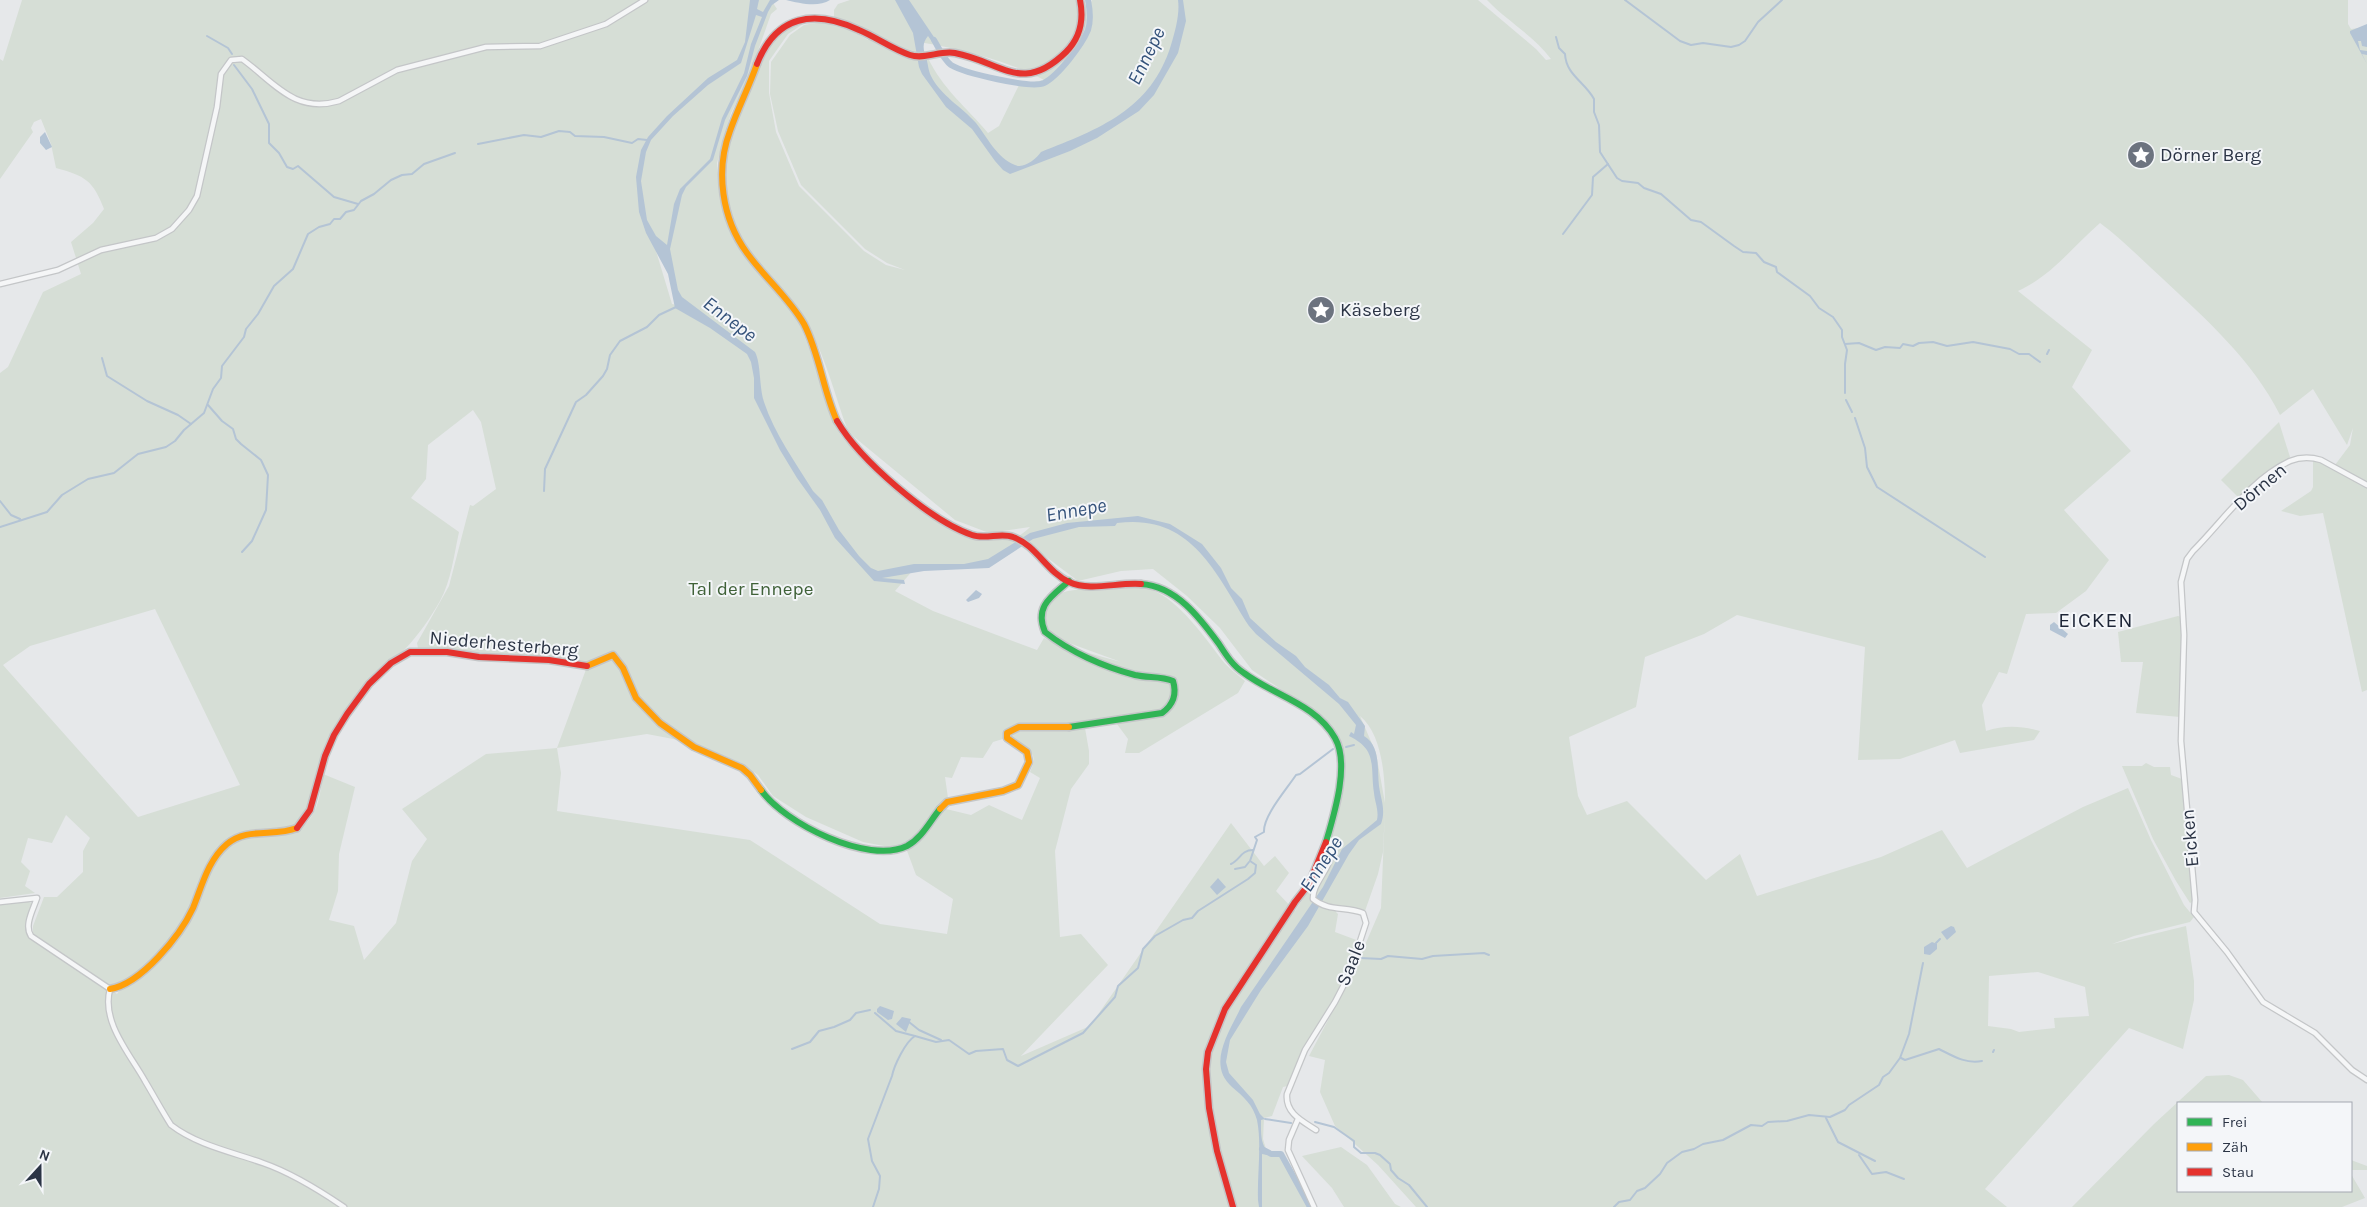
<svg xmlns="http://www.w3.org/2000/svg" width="2367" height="1207" viewBox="0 0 2367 1207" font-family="Karla,sans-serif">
  <rect width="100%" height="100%" fill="#e6e8ea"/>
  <g fill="#d6ded6" fill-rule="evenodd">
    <path d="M22,0H771L777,9L771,14L747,82L731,113L722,146L717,163L721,203L729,228L741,250L799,322L820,376L835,406L831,413C834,421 837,431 842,437C863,464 941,528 973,537C981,540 1007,540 1015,538C1020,536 1026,531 1030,527L989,533L955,520L853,436L847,428C835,396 824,350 805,322C790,299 769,279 753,257C726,222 716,174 730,131C737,112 747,94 755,76C769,43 777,21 817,19L803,24L788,34L769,61V93L776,132L799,186L864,251L886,265L905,270L887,263L865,249L801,185L778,131L770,94L771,62L790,35L804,25L826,21L846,27L868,40L867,31L834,18V10L838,4L850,0H1078L1080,4L1090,5L1092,0H1478L1536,49L1546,60L1551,59C1534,36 1507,21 1487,0H2348V24L2351,29L2367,27V483L2335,465L2350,445L2353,428L2347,445L2313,389L2280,415C2253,361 2207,320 2163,279C2142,260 2123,240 2100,223C2072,247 2053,275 2018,291L2092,350L2072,387L2131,451L2064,510L2109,560L2086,591L2056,613L2026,614L2007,674L1999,672L1982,705L1986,731C2005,725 2021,726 2040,731L2034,740L1960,753L1955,740L1900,759L1858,760L1865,647L1737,615L1704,634L1645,657L1636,707L1569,737L1578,796L1587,815L1627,801L1706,880L1740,854L1757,896L1881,857L1942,830L1967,868L2083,807L2128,788L2151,840L2184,905L2194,917L2190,922L2134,936L2112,944L2186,926L2194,981V1000L2183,1049L2129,1028L1985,1189L2007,1207H1416L1378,1165L1335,1126L1320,1092L1325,1060L1309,1056L1352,975L1381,908L1385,810L1383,852L1378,874L1365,911L1337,907L1336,912L1338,914L1335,932L1359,941C1344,992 1310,1034 1292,1085L1283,1087L1272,1116L1264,1118L1263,1139L1266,1149L1273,1153L1282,1152L1315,1207H0V905L25,900L31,903C34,915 21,924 29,937L117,994C122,986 132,984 139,978C155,964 177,938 188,920C202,897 206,868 224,848C251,818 294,852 314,812C320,801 321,786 323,774L355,787L339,854L338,891L329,920L354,926L364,960L396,923L412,861L427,839L402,809L486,754L557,748L588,664L549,658L480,656L448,650L418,648L417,643L449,586L470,505L473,506L496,489L481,422L473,410L428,445L426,479L411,498L459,532C454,555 451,581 440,601C431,617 419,634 407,647C395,660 380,670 368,683C355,698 343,715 333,732C318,758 319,794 302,817C284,844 245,817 219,851C204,871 200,897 187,919C179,931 149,966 137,976C130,982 119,987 110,987L33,935V926L44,897H57L83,872V851L90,838L66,815L52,843L28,838L21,862L30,871L25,886L35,893L0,898V373L8,367L43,292L81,274L71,242L93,223L104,209C93,180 85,176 56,168L51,144L41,119L34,122L31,128L33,132L0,179V59L3,61ZM918,42C954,47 1012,62 1044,80L1019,85L999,126L988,133C967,108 942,88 928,58L919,60ZM653,241L674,283L677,305L672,304ZM1025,541L1078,581L1121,571L1153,569L1187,596L1220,628L1252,670L1319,715L1343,749L1341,784L1330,838L1316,879L1295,911L1276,891L1289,873L1275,856L1264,866L1231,823L1090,1026L1021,1056L1108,965L1081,934L1060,937L1055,851L1071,789L1089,764V751L1085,728L1019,727L1007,734V737L1033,755L1034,762L1030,772L1040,778L1022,820L989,805L971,815L942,808L922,836L906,848L916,875L953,899L947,934L880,924L750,840L557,811L561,773L557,748L647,734L694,743L741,763L758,775L773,796L806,817L863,842L884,846L895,847L913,842L928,825L948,798L945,777L952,778L961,757L983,758L993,742L1006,738V734L1011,728L1018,726H1082L1114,720L1128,739L1125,753H1139L1238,693L1245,681C1238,675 1228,668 1222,660C1206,639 1179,600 1152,590C1138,585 1121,589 1106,590C1094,591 1080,588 1068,591C1045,597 1043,610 1048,631L1058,639L1121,662L1056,644L1044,638L1037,650L933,611L895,591L914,569L984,565ZM155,609L240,785L138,817L3,665L30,646ZM1360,716C1382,734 1385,776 1385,803L1376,753ZM2038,972L2085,987L2089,1016L2054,1018L2055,1028L2019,1032L2011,1029L1988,1026L1989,976Z"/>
    <polygon points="2279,422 2290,457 2240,499 2221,480"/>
    <polygon points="2313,459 2367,486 2367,690 2362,692 2323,513 2300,516 2281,511 2311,491 2313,487"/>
    <polygon points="2178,616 2181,617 2183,625 2180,717 2136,713 2143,662 2121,662 2118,632"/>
    <polygon points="2146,763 2154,767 2170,767 2171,775 2182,779 2185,789 2194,901 2190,903 2176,881 2153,839 2122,766 2142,766"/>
    <polygon points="2229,1075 2243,1080 2263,1103 2178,1103 2178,1191 2351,1191 2351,1174 2365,1198 2342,1207 2072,1207 2154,1124 2206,1076"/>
    <polygon points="1341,1147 1367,1165 1395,1204 1401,1207 1344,1207 1332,1188 1302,1156"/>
    <polygon points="2351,1160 2367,1166 2367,1170 2351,1170"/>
  </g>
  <g fill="#b4c4d5" fill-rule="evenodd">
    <path d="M750,0H759L757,9L763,12L770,0H779L772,5L768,12L755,46L747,76L725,120L713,160L686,187L682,195L670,249L678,290L682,297L755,352C761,363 759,386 764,402C774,433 796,463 813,491L822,500L839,530L859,556L871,568L878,571L914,564H964L988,559L1030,533L1067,523L1138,516L1170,524L1202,544L1221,568L1231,588L1242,599L1250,618L1276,642L1296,656L1305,667L1329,685L1340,698L1348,702L1365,726L1364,736C1381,746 1377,770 1379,786C1381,800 1386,810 1381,824L1359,840L1349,854L1308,926L1261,990L1230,1040L1226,1062L1229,1073L1253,1100L1260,1114L1265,1119L1261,1120C1261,1131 1260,1144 1268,1152L1267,1155L1262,1154V1207H1259L1258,1200C1257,1174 1262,1145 1257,1120C1253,1105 1244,1097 1232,1087C1206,1064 1230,1031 1241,1007L1323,887L1342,849L1377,820C1379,810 1375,803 1374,793C1370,766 1378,750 1349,736L1351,732L1354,734L1356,725L1339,704L1256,634L1249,626C1216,574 1192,513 1117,523L1115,526L1079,527L1033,539L989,568L924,571L882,578L904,580L905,584L874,581L835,538L820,510L797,478L780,450L754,398V378L751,362L747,354L710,328L675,308L668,274L646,233L639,212L636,177L641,150L648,137L667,116L708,78L737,60L745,42ZM756,15L762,17L751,44L744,73L722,118L710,159L680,189L674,204L667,245L656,236L647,220L641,181L646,152L651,140L673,116L708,85L741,63Z"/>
    <path d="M786,0H830C818,8 799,3 786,0Z"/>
    <path d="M895,0H909L940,46H935L928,36C922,43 923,49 926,57C928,63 928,70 931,76C940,95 962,107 976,123C987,137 997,158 1015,165C1024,169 1036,159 1041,152C1099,129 1151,110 1171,45C1175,32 1180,14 1178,0H1183L1186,21L1178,53L1154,95L1139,111L1097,138L1070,151L1010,174L1003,170L995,161L972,129L946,107L922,74L919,67L913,33Z"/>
    <polygon points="2367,24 2367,47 2362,46 2361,41 2358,41 2360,50 2367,51 2367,55 2362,54 2367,64 2350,33 2350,31"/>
    <polygon points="45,132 52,147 46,150 40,143 40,137"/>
    <polygon points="976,590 982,594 979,598 968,602 966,600"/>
    <polygon points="2054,622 2068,634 2065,638 2050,630 2050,625"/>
    <polygon points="1218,878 1226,887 1217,895 1210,887"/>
    <polygon points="1951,926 1954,927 1956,932 1947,940 1941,932"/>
    <polygon points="1932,942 1937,944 1937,949 1930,955 1924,954 1924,947"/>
    <polygon points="880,1006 894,1011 892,1019 888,1020 877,1012 877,1009"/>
    <polygon points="902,1017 911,1019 906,1032 896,1024"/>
  </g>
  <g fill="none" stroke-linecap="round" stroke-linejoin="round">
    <g stroke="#b4c4d5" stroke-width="2">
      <polyline points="1625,0 1680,41 1691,45 1703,43 1731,47 1739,45 1745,41 1758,22 1782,0"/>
      <polyline points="207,36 228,48 232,54"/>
      <path d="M1556,37L1559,48L1565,54C1566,75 1585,82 1594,99V112L1599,125L1600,152L1617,178L1622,181L1638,183L1644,188L1661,194L1691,220L1701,222L1734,246L1743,252L1756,253L1764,262L1776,267L1777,272L1810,296L1819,308L1833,317L1842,330V337L1847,350L1845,364V393"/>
      <polyline points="234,65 252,89 269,124 269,143 279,153 287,167 293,169 298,166 334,197 358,204"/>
      <polyline points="478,144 524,135 541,137 559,131 570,132 575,136 604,137 632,143 638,139 647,140"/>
      <polyline points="1563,234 1592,195 1593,177 1608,164"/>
      <polyline points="1845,344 1859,343 1876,350 1885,347 1900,348 1903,344 1913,346 1919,343 1933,342 1947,346 1973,342 2010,349 2019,354 2029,354 2040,362"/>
      <polyline points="2047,354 2049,350"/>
      <polyline points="102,358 107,376 147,401 178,415 191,424"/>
      <polyline points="1846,400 1852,412"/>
      <polyline points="208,405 222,421 233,429 236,439 241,444 261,460 268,475 266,510 252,541 242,552"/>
      <polyline points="1855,418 1865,448 1867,467 1877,487 1985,557"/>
      <polyline points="544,491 545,469 576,402 586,395 603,376 607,369 610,355 620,341 647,327 659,315 676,307"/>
      <polyline points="0,501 11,515 20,519"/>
      <polyline points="0,527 47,512 62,495 88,479 114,473 138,454 166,447 175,441 184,430 204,413 213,389 221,378 222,366 244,337 246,329 258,314 274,286 293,269 308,234 319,227 330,224 334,219 340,219 346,212 354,210 361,201 374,194 391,180 402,175 412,174 424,164 455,153"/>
      <polyline points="1346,747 1354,745"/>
      <path d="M1231,864C1240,860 1241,850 1253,850"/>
      <polyline points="1235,869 1245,867 1249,862"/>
      <polyline points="1936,943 1940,939"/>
      <polyline points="1360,958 1381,959 1388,956 1422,959 1433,956 1484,953 1489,955"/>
      <polyline points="875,1013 896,1031 915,1036"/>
      <polyline points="909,1022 919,1030 941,1040"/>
      <polyline points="792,1049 810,1042 819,1031 834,1027 850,1020 856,1013 870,1010"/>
      <polyline points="1993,1052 1994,1050"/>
      <path d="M1901,1058L1905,1060L1939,1049C1953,1056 1965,1064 1982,1061"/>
      <polyline points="1826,1118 1838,1142 1875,1161"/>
      <polyline points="1265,1119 1291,1123"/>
      <polyline points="1315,1122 1334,1127 1354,1141 1354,1147 1361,1153 1375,1153 1380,1155 1390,1164 1391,1170 1398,1178 1409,1185 1427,1207"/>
      <polyline points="1859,1155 1872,1174 1886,1172 1904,1179"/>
      <path d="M873,1207L879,1189L880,1176L872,1161L868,1139L892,1076C894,1066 905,1042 915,1036L936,1042L949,1040L969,1054L976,1051L1003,1049L1007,1060L1018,1066L1083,1033L1115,997L1118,986L1138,968L1143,949L1155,936L1183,920L1192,918L1198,911L1248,879L1255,873L1256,865L1250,861L1257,840L1255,837L1264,832C1263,816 1286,790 1296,775L1300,774L1333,749"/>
      <polyline points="1614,1207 1619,1202 1630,1200 1637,1191 1645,1188 1660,1174 1667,1163 1682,1152 1694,1149 1703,1144 1723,1140 1751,1125 1762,1126 1768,1122 1787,1121 1809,1115 1830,1117 1845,1110 1849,1105 1879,1085 1883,1077 1889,1073 1900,1058 1909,1034 1923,963"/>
    </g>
    <g stroke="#b4c4d5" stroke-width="6">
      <path d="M934,40C939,48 943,59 951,65C964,73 1031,89 1044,83C1058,76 1082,45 1088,30C1091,21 1090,10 1088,0"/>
      <polyline points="1262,1149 1271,1154 1281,1154 1310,1207"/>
    </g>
    <g stroke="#c4c6c8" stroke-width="7">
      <g id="street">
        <path d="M0,284L58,270L101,250L156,238L172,229L189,210L197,196L217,107L221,74L231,60L242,59C274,82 294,114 339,101L397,70L486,47L540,46L606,24L645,0"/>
        <path d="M2367,485L2321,460C2311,457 2300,457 2290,461C2251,479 2223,521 2193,551L2187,559L2181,582L2184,635L2181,741L2195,900L2194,912L2227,952L2263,1002L2315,1033L2352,1070L2367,1080"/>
        <path d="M0,902L37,898C33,910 24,925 31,936L110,989C101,1022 130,1054 145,1081C154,1096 162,1111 171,1125C197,1145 232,1152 263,1163C292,1173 319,1190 344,1207"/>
        <polyline points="1298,1119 1289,1140 1288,1150 1314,1207"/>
        <path d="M1316,1130C1302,1121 1285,1113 1287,1094L1305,1050L1335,1002L1349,975L1366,923L1363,913C1345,906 1329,912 1313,899C1312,879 1342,862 1328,836"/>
      </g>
    </g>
    <g stroke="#c4c6c8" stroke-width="9">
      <g id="fast">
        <path d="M1141,584C1176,586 1200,618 1219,644C1226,655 1233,666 1244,673C1273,695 1316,704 1335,738C1350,764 1334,815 1326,842"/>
        <path d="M1069,727L1162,713C1173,705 1177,694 1173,681C1161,676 1148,678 1135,675C1104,667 1070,652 1045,632C1034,606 1052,596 1069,581"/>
        <path d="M761,790C784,823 868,865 907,846C922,838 930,821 940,809"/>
      </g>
    </g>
    <g stroke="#c4c6c8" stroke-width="9">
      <g id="slow">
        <path d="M757,64C749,87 738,108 730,131C715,171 722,219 747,253C765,278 789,298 804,324C820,355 823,391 837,421"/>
        <polyline points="587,666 613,655 623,668 636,698 660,723 694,747 742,768 750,775 761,790"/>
        <polyline points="940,809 947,802 1003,791 1018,785 1029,762 1027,752 1007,738 1007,733 1019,727 1069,727"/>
        <path d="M110,989C141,984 180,936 193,908C202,886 208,860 227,844C247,827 274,837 297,828"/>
      </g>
    </g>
    <g stroke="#c4c6c8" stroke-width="9">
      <g id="jam">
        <path d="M757,64C776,15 814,9 859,30C876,37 892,49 910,55C925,60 940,50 955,53C1002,62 1022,95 1066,52C1081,37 1084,20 1080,0"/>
        <path d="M837,421C860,460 929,520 972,535C985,540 1001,532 1013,537C1036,545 1047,572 1069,582C1091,592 1117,582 1141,584"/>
        <polyline points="297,828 310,810 325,756 334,735 347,714 369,684 391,663 410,652 447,652 479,657 549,660 587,666"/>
        <polyline points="1233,1207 1217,1151 1209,1108 1206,1069 1208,1052 1225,1009 1295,902 1309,884 1326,842"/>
      </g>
    </g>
    <use href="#street" stroke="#f5f6f7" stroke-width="4.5"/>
    <use href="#fast" stroke="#30b455" stroke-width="6"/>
    <use href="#slow" stroke="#ff9f0a" stroke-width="6"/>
    <use href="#jam" stroke="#e5322d" stroke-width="6"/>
  </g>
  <defs>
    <g id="sight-disc" transform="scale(1.4375)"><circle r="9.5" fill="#6c737f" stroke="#f4f6f9"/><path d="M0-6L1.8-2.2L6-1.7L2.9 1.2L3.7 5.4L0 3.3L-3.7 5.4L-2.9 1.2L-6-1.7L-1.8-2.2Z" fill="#fff"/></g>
  </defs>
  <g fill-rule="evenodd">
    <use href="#sight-disc" x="2141" y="155"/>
    <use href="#sight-disc" x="1321" y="310"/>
  </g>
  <g text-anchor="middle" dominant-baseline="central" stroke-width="4" stroke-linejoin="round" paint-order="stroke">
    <g font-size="19" fill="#2b3445" stroke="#f4f6f9" text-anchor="start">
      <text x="2160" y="155">Dörner Berg</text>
      <text x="1340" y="310">Käseberg</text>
    </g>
    <g font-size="19" fill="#2b3445" stroke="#f4f6f9">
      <text transform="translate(2260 487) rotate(-40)">Dörnen</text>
      <text transform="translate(504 644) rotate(5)">Niederhesterberg</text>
      <text transform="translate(2190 838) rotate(-95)">Eicken</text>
      <text transform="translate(1351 963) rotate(-68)">Saale</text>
    </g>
    <g font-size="19" fill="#3f6138" stroke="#f4f6f9">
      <text x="751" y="589">Tal der Ennepe</text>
    </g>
    <g font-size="20" font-style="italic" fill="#34527a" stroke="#f4f6f9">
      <text transform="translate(1146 56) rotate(-64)">Ennepe</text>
      <text transform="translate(730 319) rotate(37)">Ennepe</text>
      <text transform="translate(1076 510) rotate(-10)">Ennepe</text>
      <text transform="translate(1321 864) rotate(-57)">Ennepe</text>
    </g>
    <g font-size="21" letter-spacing="1" fill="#1d2536" stroke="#f4f6f9">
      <text x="2096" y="620">EICKEN</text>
    </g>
  </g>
  <rect x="2177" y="1102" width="175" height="90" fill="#f4f6f9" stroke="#a4a8b1"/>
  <rect x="2187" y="1118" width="25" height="8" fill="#30b455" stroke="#a4a8b1"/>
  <text x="2222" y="1127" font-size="15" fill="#2b3445">Frei</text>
  <rect x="2187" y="1143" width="25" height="8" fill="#ff9f0a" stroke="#a4a8b1"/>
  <text x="2222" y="1152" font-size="15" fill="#2b3445">Zäh</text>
  <rect x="2187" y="1168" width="25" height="8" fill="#e5322d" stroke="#a4a8b1"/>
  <text x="2222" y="1177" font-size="15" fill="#2b3445">Stau</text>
  <g transform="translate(40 1167) rotate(21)" stroke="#f4f6f9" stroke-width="4" paint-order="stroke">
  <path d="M0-4L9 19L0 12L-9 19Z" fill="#2b3445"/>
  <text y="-8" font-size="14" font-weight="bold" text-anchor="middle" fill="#2b3445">N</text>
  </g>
</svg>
